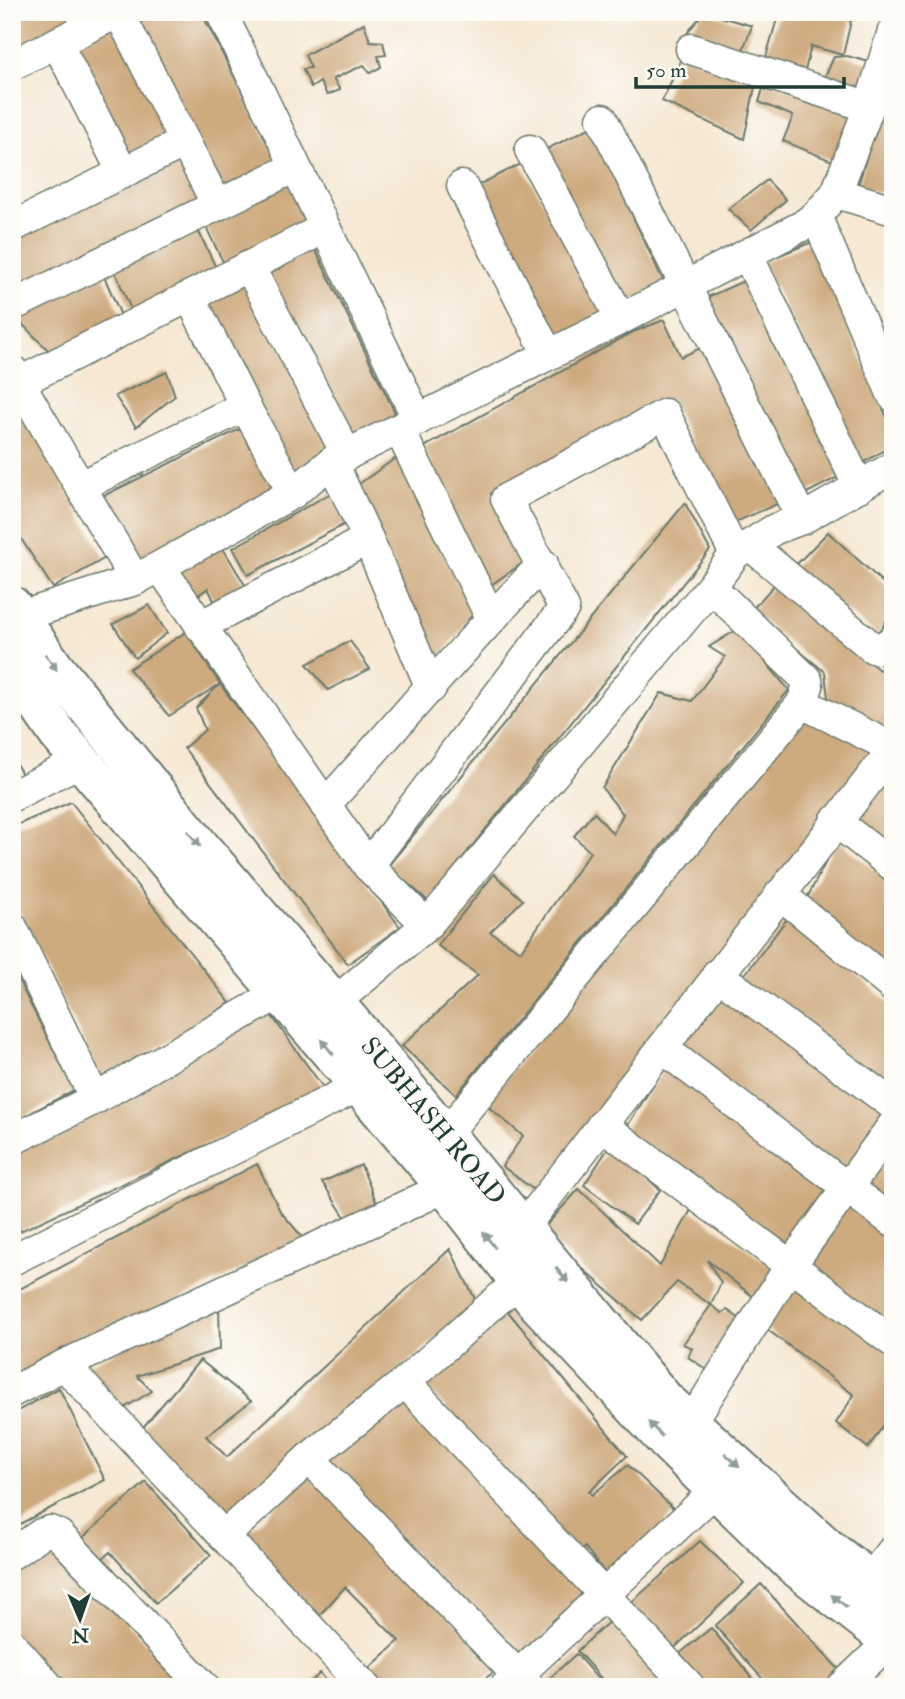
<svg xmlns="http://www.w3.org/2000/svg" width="905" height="1699" viewBox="0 0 905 1699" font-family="'IM FELL Double Pica',serif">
  <rect width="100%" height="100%" fill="#fdfcf7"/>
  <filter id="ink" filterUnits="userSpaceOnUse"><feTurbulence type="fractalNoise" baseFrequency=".0143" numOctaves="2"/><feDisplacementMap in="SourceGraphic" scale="14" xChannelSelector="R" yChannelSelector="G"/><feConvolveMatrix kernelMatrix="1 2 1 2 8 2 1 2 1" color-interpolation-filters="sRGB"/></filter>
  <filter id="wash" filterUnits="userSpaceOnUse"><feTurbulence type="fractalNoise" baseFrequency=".00686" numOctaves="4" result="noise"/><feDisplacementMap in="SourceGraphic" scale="28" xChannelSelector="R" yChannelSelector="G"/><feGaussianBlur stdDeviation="1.57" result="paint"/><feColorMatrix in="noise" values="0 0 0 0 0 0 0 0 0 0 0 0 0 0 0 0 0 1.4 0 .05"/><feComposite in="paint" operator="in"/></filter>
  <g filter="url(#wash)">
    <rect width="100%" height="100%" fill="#f6e8d3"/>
    <g id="blocks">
      <g fill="#ceaa7f">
        <polygon points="12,12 68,12 74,23 12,54"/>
        <polygon points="155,12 201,12 280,166 224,194 137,21"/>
        <polygon points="704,12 752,26 741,55 685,36"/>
        <polygon points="779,12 826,12 851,21 843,55 811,46 805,71 766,57"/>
        <polygon points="114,21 172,142 126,161 70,47"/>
        <polygon points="364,23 370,41 383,42 386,55 378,56 381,67 370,73 364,65 333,79 340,90 327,95 320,82 311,88 303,69 311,68 305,55"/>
        <polygon points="683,56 756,82 744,139 662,101"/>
        <polygon points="847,56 873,63 860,96 820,87 834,57"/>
        <polygon points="892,71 893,71 893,197 858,186"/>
        <polygon points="765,82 855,110 837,163 783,141 793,116 759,102"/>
        <polygon points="591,127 665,285 625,305 545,150"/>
        <polygon points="180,155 201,201 12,294 12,239"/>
        <polygon points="521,164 608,315 550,343 474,187"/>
        <polygon points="286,179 312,228 227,270 202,219"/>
        <polygon points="767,180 786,200 751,230 728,209"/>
        <polygon points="195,224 220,276 134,317 113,267"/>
        <polygon points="812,242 893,432 893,445 861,464 763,262"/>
        <polygon points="314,247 398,419 349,443 266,277"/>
        <polygon points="103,274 123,320 54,356 17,319"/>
        <polygon points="245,279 334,449 294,477 202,304"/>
        <polygon points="748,279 842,475 803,495 701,300"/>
        <polygon points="664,320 681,357 705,346 782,502 733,523 670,400 491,494 527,560 485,589 424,447 633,332"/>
        <polygon points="167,372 175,396 136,427 115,396"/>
        <polygon points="12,390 105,558 53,588 12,525"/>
        <polygon points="244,427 280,491 139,563 101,497"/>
        <polygon points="396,458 473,614 435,664 353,488"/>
        <polygon points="331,493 347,523 248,575 233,548"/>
        <polygon points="685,503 710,550 428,901 388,866"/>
        <polygon points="828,532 893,592 893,608 878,636 793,568"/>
        <polygon points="221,545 248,590 218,609 208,588 197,596 177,569"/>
        <polygon points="775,584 879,670 893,661 893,741 828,698 825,672 751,611"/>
        <polygon points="149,605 167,633 135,658 113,624"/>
        <polygon points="738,629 789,690 456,1095 402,1046 478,975 437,945 494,874 523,900 490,932 521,951 590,852 574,836 594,812 613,834 623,814 602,788 661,693 692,701 725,657 709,647"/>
        <polygon points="186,632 220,684 169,716 129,669"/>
        <polygon points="350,641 370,669 328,690 307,664"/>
        <polygon points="220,684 400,927 348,964 184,748 205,730 196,708"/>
        <polygon points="804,716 877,750 538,1193 502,1166 523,1136 485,1104"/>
        <polygon points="12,757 22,774 12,780"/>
        <polygon points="893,770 893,856 849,822"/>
        <polygon points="71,802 230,1003 103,1081 12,897 12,827"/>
        <polygon points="837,840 893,884 893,974 805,902"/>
        <polygon points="787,919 893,1006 893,1092 739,982"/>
        <polygon points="12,968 74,1090 12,1123"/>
        <polygon points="719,983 893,1114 846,1180 670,1046"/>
        <polygon points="268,1011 325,1090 12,1235 12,1147"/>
        <polygon points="667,1063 835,1192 790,1254 623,1133"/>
        <polygon points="893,1137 893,1215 857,1188"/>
        <polygon points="611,1144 660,1190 635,1224 584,1185"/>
        <polygon points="257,1164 280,1211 304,1239 12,1380 12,1293"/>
        <polygon points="361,1165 378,1206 347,1220 322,1182"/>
        <polygon points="579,1189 660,1266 691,1210 777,1270 756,1299 707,1260 721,1283 711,1305 722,1313 727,1310 746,1323 713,1374 688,1357 692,1348 683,1344 711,1305 677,1282 642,1320 540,1232"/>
        <polygon points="849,1198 893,1231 893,1334 801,1266"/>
        <polygon points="450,1249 477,1303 225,1521 139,1432 200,1360 251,1401 206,1436 227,1457"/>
        <polygon points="794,1280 893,1355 893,1419 889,1417 868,1448 836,1423 854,1395 764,1327"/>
        <polygon points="501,1303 627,1456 589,1492 592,1495 628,1465 676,1511 609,1578 585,1547 578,1554 419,1378"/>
        <polygon points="219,1304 220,1349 137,1376 152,1391 124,1408 83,1367"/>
        <polygon points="59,1388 105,1480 12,1528 12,1414"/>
        <polygon points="403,1393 588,1591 519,1661 325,1462"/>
        <polygon points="310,1474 499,1668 474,1687 378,1687 364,1673 399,1641 345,1587 317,1618 240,1541"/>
        <polygon points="146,1482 211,1555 156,1603 110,1552 103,1558 114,1570 100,1582 71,1548"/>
        <polygon points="47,1538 187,1687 60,1687 12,1634 12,1563"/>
        <polygon points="700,1541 744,1583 669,1653 626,1607"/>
        <polygon points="761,1584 844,1675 832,1687 770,1687 715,1626"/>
        <polygon points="613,1618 675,1687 609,1687 577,1651"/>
        <polygon points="711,1628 760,1687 699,1687 673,1659"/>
        <polygon points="576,1654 605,1687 540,1687"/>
        <polygon points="12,1663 33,1687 12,1687"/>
        <polygon points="320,1673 332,1687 306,1687"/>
      </g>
    </g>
  </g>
  <g filter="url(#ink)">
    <use href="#blocks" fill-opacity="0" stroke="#6a796c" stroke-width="2"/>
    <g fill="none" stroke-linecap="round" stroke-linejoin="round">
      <g stroke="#6a796c" stroke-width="33">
        <g id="minor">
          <polyline points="221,12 418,420"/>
          <polyline points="119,13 217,205"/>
          <polyline points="57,43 123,173"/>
          <polyline points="691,49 869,107"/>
          <polyline points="12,65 119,12"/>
          <polyline points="602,119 802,519"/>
          <polyline points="530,150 621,319"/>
          <polyline points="462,186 548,354"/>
          <polyline points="836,193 893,210"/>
          <polyline points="816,216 893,396"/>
          <polyline points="12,227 185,142"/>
          <polyline points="747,254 859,487"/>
          <polyline points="249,266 347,455"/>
          <polyline points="190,297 245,406 293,493"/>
          <polyline points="12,306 295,167"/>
          <polyline points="12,370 135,580"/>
          <polyline points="20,382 325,228"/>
          <polyline points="399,429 491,618"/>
          <polyline points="332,462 368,539 431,688"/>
          <polyline points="81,486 245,406"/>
          <polyline points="750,545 873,648 881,649 893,640"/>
          <polyline points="160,567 368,866 427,925"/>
          <polyline points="12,619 135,580 293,493 332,462 621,319 802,226 816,216 836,193 869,107 893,31"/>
          <polyline points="200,626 368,539"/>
          <polyline points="802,703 893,748"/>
          <polyline points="12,796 81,761"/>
          <path d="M325,805C398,725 467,642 543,564"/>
          <polyline points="835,821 893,866"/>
          <polyline points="368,866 564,608 506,499 665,414 735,554"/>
          <polyline points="780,894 893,987"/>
          <polyline points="12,927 95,1099 280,993"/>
          <polyline points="717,974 893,1105"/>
          <polyline points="334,1003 427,925 711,587 735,554 775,529 802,519 893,467"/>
          <polyline points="662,1048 893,1222"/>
          <polyline points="602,1125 893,1342"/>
          <polyline points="445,1135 802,703 808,686 807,680 711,587"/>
          <polyline points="12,1140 95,1099"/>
          <polyline points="523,1228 893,749"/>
          <polyline points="12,1260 359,1086"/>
          <polyline points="64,1365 446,1187"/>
          <polyline points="405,1382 690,1687"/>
          <polyline points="12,1392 64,1365 365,1687"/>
          <polyline points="691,1423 790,1266 893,1125"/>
          <polyline points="309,1458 405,1382 520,1280"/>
          <polyline points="224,1536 309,1458 529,1687"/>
          <polyline points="12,1554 41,1534 50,1531 59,1535 204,1687"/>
          <polyline points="869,1580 893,1550"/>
          <polyline points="12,1645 49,1687"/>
          <polyline points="505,1687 716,1490"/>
          <polyline points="842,1687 890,1641"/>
        </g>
      </g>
      <g stroke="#6a796c" stroke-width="42">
        <g id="tertiary">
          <polyline points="12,606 54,667 204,851 376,1051 664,1399 828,1548 893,1598"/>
          <polyline points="12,667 58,734 446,1187 534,1300 667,1442 792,1564 893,1643"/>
        </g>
      </g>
      <use href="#minor" stroke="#fff" stroke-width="30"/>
      <use href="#tertiary" stroke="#fff" stroke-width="38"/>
    </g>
    <defs><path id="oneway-solid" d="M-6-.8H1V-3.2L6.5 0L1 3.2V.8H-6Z" transform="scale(1.75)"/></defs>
    <g fill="#8f9e9a">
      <use href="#oneway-solid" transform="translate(51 662) rotate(54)"/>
      <use href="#oneway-solid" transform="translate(194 839) rotate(51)"/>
      <use href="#oneway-solid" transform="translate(327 1047) rotate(-130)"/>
      <use href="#oneway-solid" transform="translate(489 1240) rotate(-128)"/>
      <use href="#oneway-solid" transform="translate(562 1275) rotate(50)"/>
      <use href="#oneway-solid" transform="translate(655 1429) rotate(-133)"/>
      <use href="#oneway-solid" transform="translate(732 1460) rotate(42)"/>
      <use href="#oneway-solid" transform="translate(839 1601) rotate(-142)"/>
    </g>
  </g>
  <g text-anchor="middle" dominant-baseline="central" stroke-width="5" stroke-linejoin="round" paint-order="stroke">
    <g font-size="26" fill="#1f3d34" stroke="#fdfcf7">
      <text transform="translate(433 1121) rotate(50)">SUBHASH ROAD</text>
    </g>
  </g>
  <rect width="905" height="1699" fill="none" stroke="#fdfcf7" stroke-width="42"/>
  <g transform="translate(80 1619) rotate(178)" stroke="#fdfcf7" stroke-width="5" paint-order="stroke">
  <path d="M0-5L12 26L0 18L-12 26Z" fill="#1f3d34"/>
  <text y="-10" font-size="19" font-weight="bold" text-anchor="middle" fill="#1f3d34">N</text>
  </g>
  <path d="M636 77v10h208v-10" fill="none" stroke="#1f3d34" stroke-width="3.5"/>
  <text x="646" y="77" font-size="21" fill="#1f3d34" stroke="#fdfcf7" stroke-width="5" paint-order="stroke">50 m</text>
</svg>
